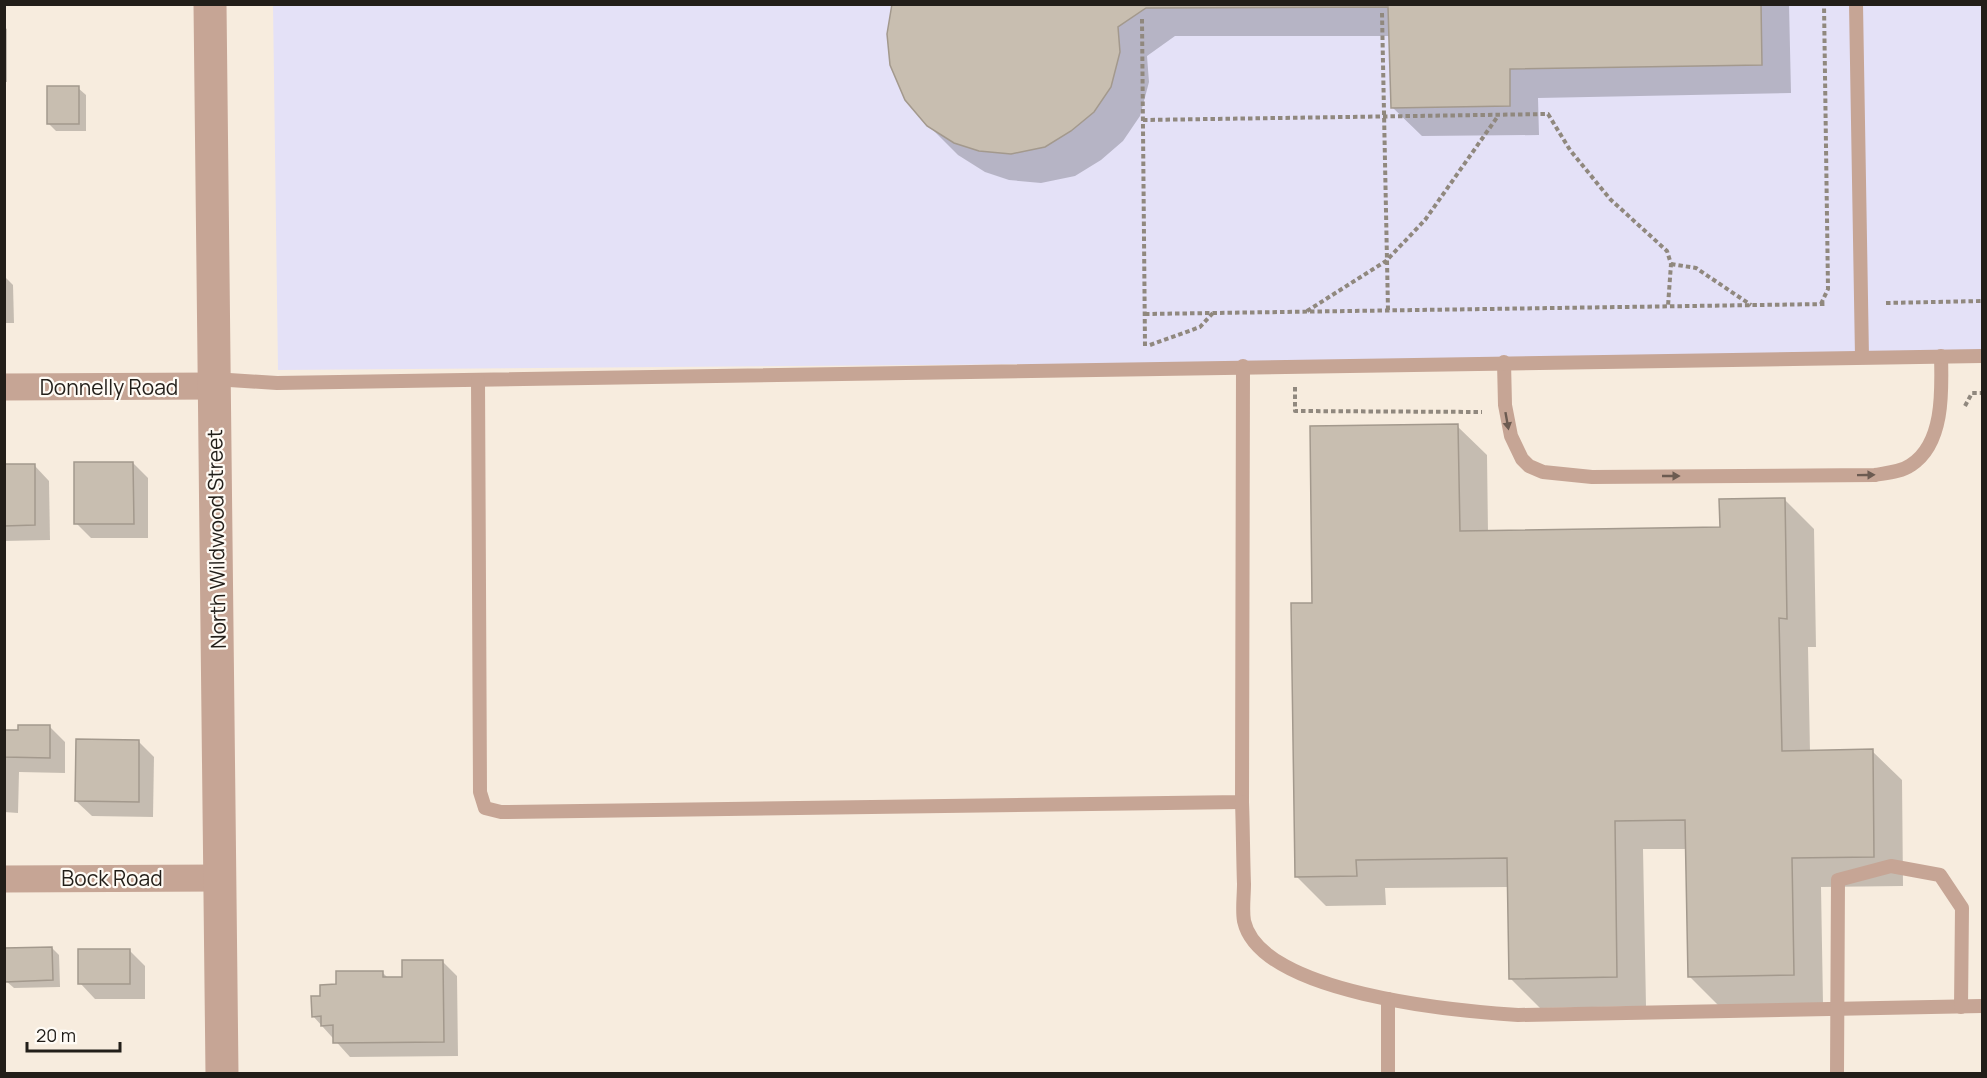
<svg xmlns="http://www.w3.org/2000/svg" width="1987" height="1078" viewBox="0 0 1987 1078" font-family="Manrope,sans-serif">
  <rect width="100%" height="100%" fill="#f7ecde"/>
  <polygon fill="#e4e1f7" points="273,5 1982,5 1982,357 278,370"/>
  <g fill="#0003">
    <polygon points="893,4 1789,4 1791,93 1538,98 1539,135 1422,136 1392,107 1391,36 1175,36 1147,56 1149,82 1140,116 1123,141 1101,160 1075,176 1041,183 1009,180 985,172 958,155 928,125"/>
    <polygon points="4,27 7,29 7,82 4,82"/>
    <polygon points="78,88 86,95 86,131 56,131 49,124"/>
    <polygon points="4,276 13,285 14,323 4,323"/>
    <polygon points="1457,426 1487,455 1488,532 1721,529 1785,500 1814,529 1816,647 1808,647 1810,752 1872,751 1902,780 1903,886 1821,887 1823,1004 1718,1005 1689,976 1687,849 1643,849 1646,1006 1540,1008 1511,979 1509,887 1385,888 1386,905 1326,906 1296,876 1314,605"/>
    <polygon points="133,463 148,478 148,538 91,538 76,523"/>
    <polygon points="34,465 49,481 50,540 4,541 4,466"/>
    <polygon points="50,727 65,742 65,773 19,772 18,813 4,812 4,732"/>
    <polygon points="138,741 154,757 153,817 92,816 76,801"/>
    <polygon points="52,948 59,955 60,987 14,988 6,981"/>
    <polygon points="130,951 145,966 145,999 95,999 80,983"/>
    <polygon points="442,961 457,976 458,1056 350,1057 313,1016 321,997 338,986 382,972 389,979 403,979"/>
  </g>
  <g fill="#c8beb0" stroke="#a3998d" stroke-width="1.5">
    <polygon points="892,4 1761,4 1762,65 1510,69 1510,106 1391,108 1388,7 1146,8 1118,27 1120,52 1111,87 1094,112 1071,131 1045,147 1011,154 979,151 954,143 927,126 905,100 890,65 887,34"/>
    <rect x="47" y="86" width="32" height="38"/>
    <polygon points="1458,424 1460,531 1720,527 1719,499 1785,498 1787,619 1779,618 1782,751 1873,749 1874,857 1792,858 1794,975 1688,977 1685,820 1615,821 1617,977 1509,979 1507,858 1356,860 1357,876 1295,877 1291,603 1312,603 1310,426"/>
    <polygon points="74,462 133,462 134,524 74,524"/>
    <polygon points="4,464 35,464 35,525 4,526"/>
    <polygon points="18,725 50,725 50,758 4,757 4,730 18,730"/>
    <polygon points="76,739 139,740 139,802 75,801"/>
    <polygon points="52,947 53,980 5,982 4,948"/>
    <rect x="78" y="949" width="52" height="35"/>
    <polygon points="402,960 443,960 444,1042 333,1043 333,1025 321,1026 321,1016 312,1017 311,996 320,996 320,985 336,984 336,971 383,971 383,977 402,977"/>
  </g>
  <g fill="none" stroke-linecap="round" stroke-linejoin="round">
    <g stroke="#90887e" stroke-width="4" stroke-dasharray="4.5 3" stroke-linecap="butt">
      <polyline points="1382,13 1388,310"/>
      <polyline points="1142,19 1145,346"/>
      <polyline points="1143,120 1548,114 1570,150 1610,199 1667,251 1671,264 1668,306"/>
      <polyline points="1671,264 1696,268 1751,305"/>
      <polyline points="1886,303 1982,301"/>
      <polyline points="1821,304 1828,289 1824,4"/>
      <polyline points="1307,311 1386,261 1425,220 1498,116"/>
      <polyline points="1145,314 1827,304"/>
      <polyline points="1150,345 1200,327 1213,313"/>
      <polyline points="1295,387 1295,411 1482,412"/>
      <polyline points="1965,406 1972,393 1982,393"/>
    </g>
    <g stroke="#c6a595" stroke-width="14">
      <polyline points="1856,4 1862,357"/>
      <path d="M1504,362L1505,405L1511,436L1522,459L1529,466L1543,472L1592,477L1875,475C1886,473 1901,472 1911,465C1944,444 1942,391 1941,356"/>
      <polyline points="214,379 277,383 1982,356"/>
      <polyline points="478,380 480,792 485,808 501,812 1242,802 1243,366"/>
      <path d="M1242,802C1243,829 1243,857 1244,884C1244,896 1242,910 1244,921C1260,994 1456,1011 1518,1015L1982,1006"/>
      <polyline points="1388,999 1388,1074"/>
      <polyline points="1837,1074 1838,880 1891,866 1940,875 1962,908 1961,1007"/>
    </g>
    <g stroke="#c6a595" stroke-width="27">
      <polyline points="4,387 214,386"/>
      <polyline points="4,879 220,878"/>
    </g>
    <polyline stroke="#c6a595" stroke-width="33" points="210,4 222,1074"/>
  </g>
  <defs><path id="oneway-solid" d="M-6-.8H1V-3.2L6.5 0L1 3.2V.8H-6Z" transform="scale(1.5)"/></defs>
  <g fill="#6c5b51">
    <use href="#oneway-solid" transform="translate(1507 421) rotate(80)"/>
    <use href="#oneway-solid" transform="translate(1866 475) rotate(-1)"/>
    <use href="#oneway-solid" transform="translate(1671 476)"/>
  </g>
  <g text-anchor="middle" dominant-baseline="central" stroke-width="4.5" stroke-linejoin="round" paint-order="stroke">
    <g font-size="21" fill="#221e19" stroke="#fffbf5">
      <text x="109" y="387">Donnelly Road</text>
      <text transform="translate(216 539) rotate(-91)">North Wildwood Street</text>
      <text x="112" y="878">Bock Road</text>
    </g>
  </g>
  <rect width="1987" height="1078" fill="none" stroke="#221e19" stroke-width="12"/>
  <path d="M27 1042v9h93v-9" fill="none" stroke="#221e19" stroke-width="3"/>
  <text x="36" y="1042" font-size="18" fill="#221e19" stroke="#fffbf5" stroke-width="4.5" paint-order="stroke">20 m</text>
</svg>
